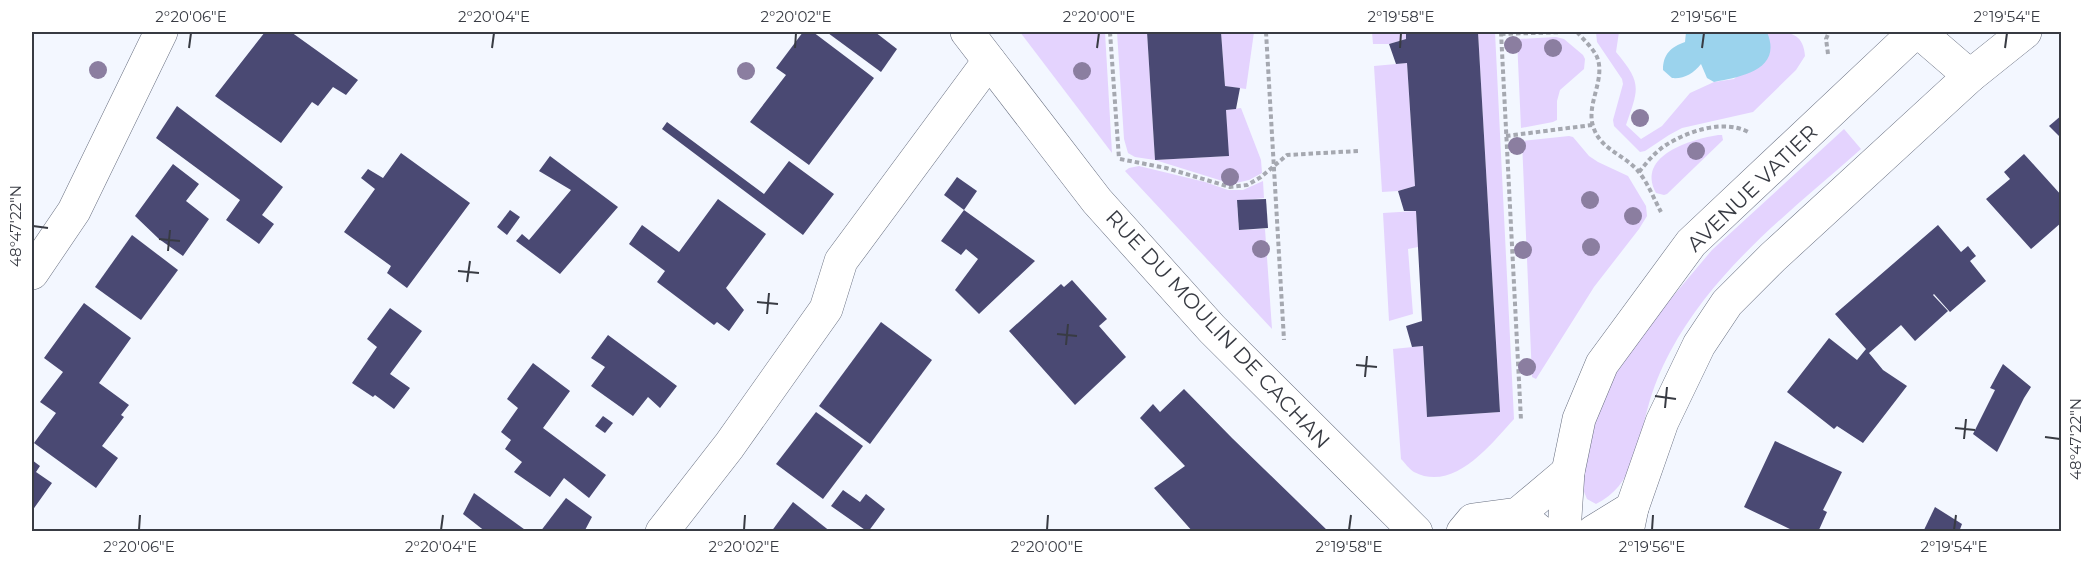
<svg xmlns="http://www.w3.org/2000/svg" width="2093" height="563" viewBox="0 0 2093 563" font-family="Montserrat,sans-serif">
  <rect width="100%" height="100%" fill="#f3f7ff"/>
  <g fill="#e4d3fe">
    <polygon points="1020,32 1105,32 1112,153"/>
    <polygon points="1117,32 1147,32 1155,160 1228,156 1226,110 1241,108 1261,160 1262,173 1249,180 1232,184 1155,160 1135,157 1128,153 1124,139"/>
    <polygon points="1221,32 1254,32 1246,89 1225,86"/>
    <polygon points="1372,32 1406,32 1406,39 1389,44 1373,44"/>
    <path d="M1478,32H1495L1514,419C1491,444 1454,493 1414,472C1409,469 1405,463 1401,459L1393,349L1423,346L1427,417L1500,412Z"/>
    <path d="M1596,32H1619L1616,52C1642,83 1639,88 1626,125L1641,139L1662,126L1690,93L1714,82L1734,79L1770,45L1767,32C1787,32 1803,31 1805,56L1796,70L1753,112L1682,128L1669,135L1645,151L1640,152L1614,126L1613,120L1623,84L1622,79L1597,42Z"/>
    <polygon points="1556,37 1564,39 1583,55 1585,59 1584,69 1560,90 1557,101 1557,120 1553,122 1521,128 1517,39"/>
    <polygon points="1407,63 1415,186 1398,191 1382,192 1374,66"/>
    <path d="M1844,129L1861,149C1791,211 1715,268 1670,352C1661,369 1653,388 1648,407C1638,442 1634,486 1596,504L1587,499L1582,487L1590,431L1616,373L1663,308L1712,250Z"/>
    <path d="M1718,135H1722L1723,140L1667,194L1664,195L1656,193C1635,155 1693,139 1718,135Z"/>
    <polygon points="1569,136 1573,137 1589,156 1598,162 1628,176 1646,206 1647,216 1639,229 1594,287 1536,379 1532,377 1522,141"/>
    <polygon points="1139,166 1205,182 1228,190 1243,190 1263,181 1264,198 1237,201 1239,230 1265,229 1272,329 1125,171 1129,168"/>
    <polygon points="1416,211 1418,247 1408,249 1413,314 1389,321 1383,213"/>
  </g>
  <path fill="#9bd3ed" d="M1686,32H1767C1783,70 1741,77 1714,82L1707,78L1701,64C1693,74 1684,79 1672,78L1663,70C1663,54 1671,47 1685,42Z"/>
  <g fill="#4a4973">
    <polygon points="265,32 291,32 358,80 346,95 333,87 318,106 312,102 281,143 215,96"/>
    <polygon points="803,32 813,32 874,78 809,165 750,122 786,75 776,68"/>
    <polygon points="829,32 875,32 897,49 881,72 828,33"/>
    <polygon points="1147,32 1221,32 1225,86 1240,88 1236,109 1226,110 1229,156 1155,160"/>
    <polygon points="1406,32 1478,32 1500,412 1427,417 1423,346 1412,347 1406,326 1422,321 1416,211 1404,211 1398,191 1415,186 1407,63 1396,64 1389,44 1406,39"/>
    <polygon points="177,106 283,187 262,215 274,224 259,244 226,220 240,200 156,138"/>
    <polygon points="2062,115 2062,139 2049,126"/>
    <polygon points="667,122 764,194 789,161 834,194 803,235 662,129"/>
    <polygon points="401,153 470,203 407,288 387,273 391,266 344,232 375,189 361,178 368,169 383,178"/>
    <polygon points="2024,154 2062,196 2062,222 2031,249 1986,199 2010,179 2004,172"/>
    <polygon points="550,156 618,207 560,274 516,241 522,234 529,240 571,190 539,171"/>
    <polygon points="173,164 199,184 186,201 209,219 183,256 159,239 135,216"/>
    <polygon points="957,177 977,191 964,210 944,195"/>
    <polygon points="718,199 766,234 726,288 744,310 729,331 717,322 714,325 657,282 665,271 629,244 642,225 679,252"/>
    <polygon points="1266,199 1268,228 1239,230 1237,200"/>
    <polygon points="510,210 520,217 507,235 497,227"/>
    <polygon points="964,210 1035,261 979,314 955,290 978,259 966,249 961,255 941,241"/>
    <polygon points="1938,225 1961,252 1968,246 1976,256 1970,261 1986,281 1950,312 1934,294 1933,295 1948,311 1915,341 1901,325 1869,353 1883,370 1907,386 1863,443 1837,426 1834,429 1787,392 1829,338 1857,360 1866,349 1835,314"/>
    <polygon points="132,235 178,270 141,320 95,287"/>
    <polygon points="1072,280 1107,319 1099,326 1126,357 1075,405 1009,331 1061,284 1064,287"/>
    <polygon points="84,303 131,338 99,383 129,405 121,415 124,417 102,446 118,458 96,488 34,443 56,413 40,402 63,372 44,358"/>
    <polygon points="390,308 422,331 390,374 410,388 394,409 375,395 373,397 352,383 377,347 367,339"/>
    <polygon points="881,322 932,360 870,444 819,406"/>
    <polygon points="608,335 677,386 660,408 648,397 633,416 591,386 605,367 591,358"/>
    <polygon points="533,363 570,391 543,428 606,475 589,498 564,478 550,497 514,472 522,462 505,449 511,440 501,432 518,408 507,399"/>
    <polygon points="2003,364 2031,387 2024,398 1997,452 1973,434 1995,390 1990,388"/>
    <polygon points="1184,389 1232,438 1329,532 1193,532 1154,488 1185,466 1140,418 1153,404 1160,412"/>
    <polygon points="816,412 863,446 823,499 776,464"/>
    <polygon points="603,416 613,423 605,433 595,426"/>
    <polygon points="1775,441 1842,472 1823,510 1827,512 1818,532 1796,532 1744,507"/>
    <polygon points="32,460 40,466 36,472 52,483 32,511"/>
    <polygon points="843,490 860,502 866,494 885,509 868,532 831,506"/>
    <polygon points="474,493 528,532 486,532 463,514"/>
    <polygon points="566,498 592,517 584,532 540,532"/>
    <polygon points="793,502 831,532 771,532"/>
    <polygon points="1935,507 1962,524 1959,532 1923,532"/>
  </g>
  <g fill="none" stroke-linecap="round" stroke-linejoin="round">
    <g stroke="#686f80" stroke-width="34">
      <g id="minor">
        <polyline points="967,32 1097,201 1212,329 1416,532"/>
        <polyline points="32,273 74,211 161,32"/>
        <polyline points="662,532 729,446 826,309 841,261 989,61"/>
      </g>
    </g>
    <g stroke="#686f80" stroke-width="34">
      <g id="tertiary">
        <polyline points="1919,32 1970,76"/>
        <polyline points="1518,514 1540,532"/>
        <polyline points="1463,532 1473,520 1518,514 1568,472"/>
        <polyline points="1593,532 1632,508"/>
      </g>
    </g>
    <g stroke="#686f80" stroke-width="34">
      <g id="secondary">
        <polyline points="1564,532 1568,472 1579,419 1602,364 1691,243 1915,32"/>
        <polyline points="1627,532 1632,508 1662,422 1699,345 1727,303 1773,257 1970,76 2025,32"/>
      </g>
    </g>
    <g stroke="#a5a8b0" stroke-width="4" stroke-dasharray="4.5 3" stroke-linecap="butt">
      <polyline points="1110,32 1119,159"/>
      <polyline points="1266,32 1284,340"/>
      <polyline points="1501,32 1521,420"/>
      <path d="M1577,32C1583,39 1593,48 1597,57C1606,79 1586,104 1593,126C1600,150 1624,154 1638,171C1648,183 1654,199 1661,212"/>
      <polyline points="1501,34 1563,32"/>
      <polyline points="1828,54 1826,39 1829,32"/>
      <polyline points="1506,136 1592,125"/>
      <polyline points="1120,159 1166,168 1230,187 1247,185 1261,177 1287,155 1358,151"/>
      <path d="M1639,172C1647,162 1655,152 1666,145C1688,131 1724,119 1748,132"/>
    </g>
    <use href="#minor" stroke="#fff" stroke-width="33"/>
    <use href="#tertiary" stroke="#fff" stroke-width="33"/>
    <use href="#secondary" stroke="#fff" stroke-width="33"/>
  </g>
  <g fill="#8b7ea0">
    <circle cx="1513" cy="45" r="9"/>
    <circle cx="1553" cy="48" r="9"/>
    <circle cx="98" cy="70" r="9"/>
    <circle cx="746" cy="71" r="9"/>
    <circle cx="1082" cy="71" r="9"/>
    <circle cx="1640" cy="118" r="9"/>
    <circle cx="1517" cy="146" r="9"/>
    <circle cx="1696" cy="151" r="9"/>
    <circle cx="1230" cy="177" r="9"/>
    <circle cx="1590" cy="200" r="9"/>
    <circle cx="1633" cy="216" r="9"/>
    <circle cx="1591" cy="247" r="9"/>
    <circle cx="1261" cy="249" r="9"/>
    <circle cx="1523" cy="250" r="9"/>
    <circle cx="1527" cy="367" r="9"/>
  </g>
  <path fill="none" stroke="#383b43" stroke-width="2" d="M189,48L191,33M492,48L494,33M795,48L796,33M1097,48L1099,33M1400,48L1401,33M1702,48L1704,33M2005,48L2007,33M33,226L48,228M159,239L180,241M168,251L170,230M458,271L479,273M467,282L470,261M757,302L778,304M767,314L769,293M1057,334L1077,336M1066,345L1068,324M1356,365L1377,367M1365,377L1367,356M1655,396L1676,399M1665,408L1667,387M1955,428L1975,430M2045,437L2060,439M1964,439L1966,419M139,530L140,515M441,530L443,515M744,530L745,515M1047,530L1048,515M1349,530L1351,515M1652,530L1653,515M1954,530L1956,515"/>
  <g text-anchor="middle" dominant-baseline="central" stroke-width="6" stroke-linejoin="round" paint-order="stroke">
    <g font-size="21" fill="#383b43" stroke="#fff">
      <text transform="translate(1752 188) rotate(-44)">AVENUE VATIER</text>
      <text transform="translate(1218 329) rotate(47)">RUE DU MOULIN DE CACHAN</text>
    </g>
  </g>
  <rect width="2093" height="563" fill="none" stroke="#ffffff" stroke-width="66"/>
  <rect x="33" y="33" width="2027" height="497" fill="none" stroke="#383b43" stroke-width="2"/>
  <g font-size="15" text-anchor="middle" fill="#383b43">
    <text x="191" y="22">2°20'06"E</text>
    <text x="494" y="22">2°20'04"E</text>
    <text x="796" y="22">2°20'02"E</text>
    <text x="1099" y="22">2°20'00"E</text>
    <text x="1401" y="22">2°19'58"E</text>
    <text x="1704" y="22">2°19'56"E</text>
    <text x="2007" y="22">2°19'54"E</text>
    <text transform="translate(16 226) rotate(-90)" y="5">48°47'22"N</text>
    <text transform="translate(2076 439) rotate(-90)" y="5">48°47'22"N</text>
    <text x="139" y="552">2°20'06"E</text>
    <text x="441" y="552">2°20'04"E</text>
    <text x="744" y="552">2°20'02"E</text>
    <text x="1047" y="552">2°20'00"E</text>
    <text x="1349" y="552">2°19'58"E</text>
    <text x="1652" y="552">2°19'56"E</text>
    <text x="1954" y="552">2°19'54"E</text>
  </g>
</svg>
